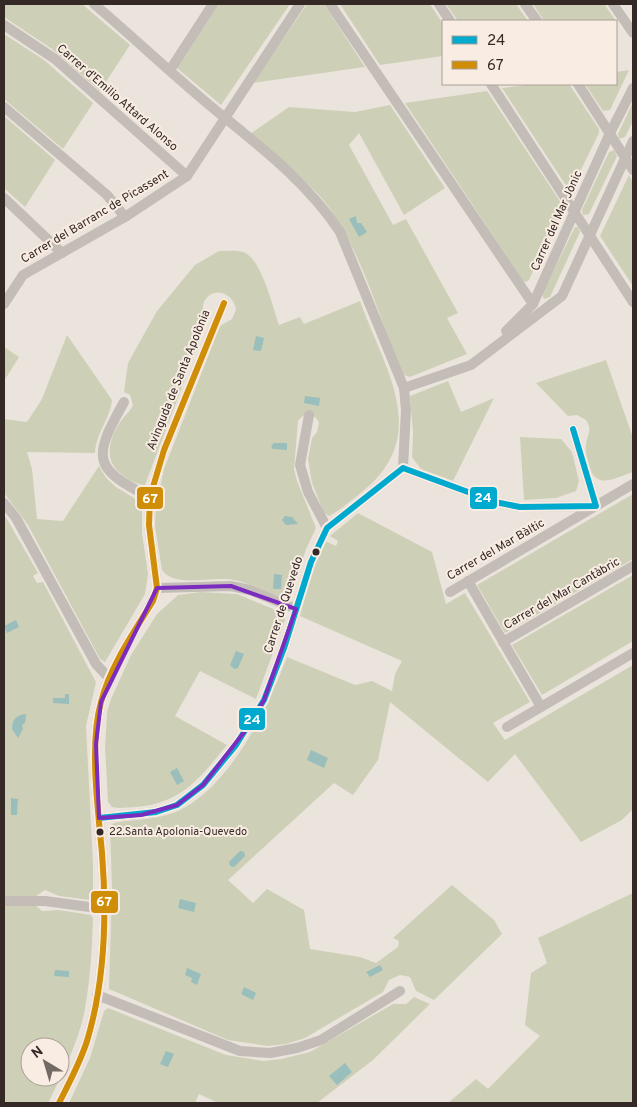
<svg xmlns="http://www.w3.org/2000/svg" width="637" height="1107" viewBox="0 0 637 1107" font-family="Overpass,sans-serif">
  <rect width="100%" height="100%" fill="#ebe4dd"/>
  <g fill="#cdd0b6" fill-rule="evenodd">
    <polygon points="4,4 82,4 130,45 100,91 52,49 4,17"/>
    <polygon points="219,4 290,4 221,105 177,68"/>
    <polygon points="307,4 324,4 365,67 253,83"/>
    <polygon points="340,4 430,4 443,24 443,56 380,65"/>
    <polygon points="446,4 516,4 528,21 458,21"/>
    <polygon points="533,4 604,4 616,21 544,21"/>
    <polygon points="4,34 44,60 93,103 63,149 4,99"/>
    <polygon points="629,70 610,110 603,111 585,84 616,84 616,72"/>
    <polygon points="535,84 569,84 599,129 599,133 572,188 567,187 502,88"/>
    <polygon points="487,91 563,206 529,280 526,282 523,281 405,103"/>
    <polygon points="633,102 633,121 625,137 619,139 618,134"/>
    <path d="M390,105L445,188L404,215L359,133L349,145L393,225L406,219L458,313L447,318L467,354L410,377L404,375C377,316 364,253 324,201C307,180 272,154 250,134L289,107L355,112Z"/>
    <polygon points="4,116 55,160 25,207 4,188"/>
    <polygon points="614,150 617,156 589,214 583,215 582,210 609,152"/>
    <polygon points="629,175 633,182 633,286 600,236"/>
    <polygon points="575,227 578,227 580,232 550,297 544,299 542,294"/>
    <path d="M219,251C227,251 236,250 243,252C261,257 273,308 279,325L300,317L304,324L360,301C385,371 435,438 357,496C348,503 339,511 329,516L324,513L312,483L308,459L312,438L317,432L319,423C315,413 304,412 298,421L294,469L297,481L316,528L306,549L292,595L289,598C268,596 249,580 225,579C206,578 174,587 162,570L155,526L156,505L164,469L220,326L232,319L236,310C235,294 213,284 204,302C201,310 205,318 205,326L145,485C137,485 127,479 121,474C101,459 111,433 124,417C127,413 131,410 133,405L130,395L124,392L128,363L157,311L195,265Z"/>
    <path d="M67,335L112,400C110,419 96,433 95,453L27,452L32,469L37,519L63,521L99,466L106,478L116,487L142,503V533L148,574L145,594L105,662L100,659L28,525L4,493V419L27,422L42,399Z"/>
    <polygon points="4,347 19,357 4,381"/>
    <path d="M606,360L633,438V472C614,478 596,491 589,465C588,459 585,452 586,445C587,435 593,430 586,420L577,415L568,416L536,383Z"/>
    <polygon points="448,381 461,412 494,398 453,481 421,469 412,457 413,432 410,396"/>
    <polygon points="520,437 561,439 572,452 579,481 576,491 556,498 524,500"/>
    <polygon points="633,494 633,559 505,633 477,585"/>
    <path d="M358,513L432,552L446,604L465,593L530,702L493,723L505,740L633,665V809L622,820L581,842L515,754L488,782L390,702L378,760L353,795L334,783L228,880L253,903L267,889L304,910L310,949L360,957L376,963L398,947L399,941L393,938L452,885L494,920L502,934L434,1000L416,991L410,977L400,975L389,980L383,992L305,1038L286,1044L267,1046L228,1040L109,989L112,889L110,828C111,825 111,824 115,823C121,821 130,821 137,820C157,818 175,815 192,803C237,772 268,707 287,657L355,685L372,681L392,691L395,674L402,661L300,616L310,578L325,541L336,546L338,541L330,536Z"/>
    <polygon points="4,514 38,573 33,576 37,583 43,582 96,682 86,726 93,863 93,895 90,900 59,896 45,890 35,897 4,897"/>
    <polygon points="633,575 633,641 542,695 512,645"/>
    <path d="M201,592L237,594L285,614V620L256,699L200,671L175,716L227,745C199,779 182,803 136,807C128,807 120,809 112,807L108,802L105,747L107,712L111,699L131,655L157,614L178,595Z"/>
    <polygon points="633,893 633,1103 448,1103 476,1079 488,1089 540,1036 525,1025 531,973 547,963 538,938"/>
    <path d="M4,905H35L42,911L59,910L91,915L93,919C92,951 90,983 84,1014C77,1045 62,1075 48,1103H4ZM30,1047H60V1077H30Z"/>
    <polygon points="414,997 430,1004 373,1060 317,1103 218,1103 199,1094 195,1103 69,1103 90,1058 104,1011 108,1008 226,1055 263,1061 281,1059 310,1052 393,1004 406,1004"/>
  </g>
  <g fill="#99bebb">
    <polygon points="356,216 357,223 361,223 367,232 359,237 349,219"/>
    <polygon points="256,336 264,338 261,351 253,350"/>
    <polygon points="305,396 320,398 319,406 304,403"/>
    <polygon points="274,443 287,443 287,450 273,449 271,446"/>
    <polygon points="285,516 292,517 298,524 286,525 282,520"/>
    <polygon points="274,574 282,575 281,589 273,589"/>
    <polygon points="16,620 19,627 7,633 4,626"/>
    <polygon points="236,651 244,654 238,668 234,669 230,665"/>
    <polygon points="65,694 69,694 69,704 53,703 53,698 65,698"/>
    <path d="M26,714L25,723L22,725L23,729L18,738L12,729C12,720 16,715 26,714Z"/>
    <polygon points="311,750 328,758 324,768 307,760"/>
    <polygon points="177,768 184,781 177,785 170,772"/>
    <polygon points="11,798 18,799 17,815 11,815"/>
    <polygon points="240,851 244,852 245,856 234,867 230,866 229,862"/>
    <polygon points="180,899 196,903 194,912 178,908"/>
    <polygon points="380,965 383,970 370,977 366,972"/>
    <polygon points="187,968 201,974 197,985 191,982 192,978 185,975"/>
    <polygon points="55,970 69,971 69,977 54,976"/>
    <polygon points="244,987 256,993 253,1000 241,994"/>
    <polygon points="166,1051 174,1054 168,1067 160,1064"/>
    <polygon points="345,1063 352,1072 337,1085 329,1076"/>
  </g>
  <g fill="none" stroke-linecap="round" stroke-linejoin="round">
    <g stroke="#c4bcb6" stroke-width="10">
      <path d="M94,4C138,41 179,81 224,117C266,151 310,186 340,232L404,388L406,410L403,468"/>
      <polyline points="330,4 533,304"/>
      <polyline points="439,4 450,21"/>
      <polyline points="525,4 537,21"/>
      <polyline points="613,4 633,33"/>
      <polyline points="4,25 55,59 187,176"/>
      <polyline points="170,70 213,4"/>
      <polyline points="491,84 633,302"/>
      <polyline points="578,84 633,170"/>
      <polyline points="4,107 107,195 125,217"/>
      <polyline points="4,198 62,253"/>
      <polyline points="4,304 23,275 125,217 187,176 300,4"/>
      <polyline points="506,331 533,304 610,133 633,88"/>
      <polyline points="404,388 471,365 562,296 633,141"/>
      <path d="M124,402C94,456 90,468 150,497"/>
      <polyline points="309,415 300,465 308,492 327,528"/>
      <polyline points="4,503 16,518 96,664 109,678"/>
      <polyline points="468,581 541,707"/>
      <polyline points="157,588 231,586 250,590 296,609"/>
      <polyline points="450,592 633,484"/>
      <polyline points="503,642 633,566"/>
      <polyline points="507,727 633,653"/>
      <polyline points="99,818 156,812 177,805 203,785 236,745 264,700 284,648 311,562 327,528 403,468 495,502 520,507 596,506 573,429"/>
      <polyline points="4,901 45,901 104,909"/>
      <polyline points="97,995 240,1051 270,1053 297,1048 321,1040 400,991"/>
      <path d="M59,1103C69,1083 80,1063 87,1041C105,981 107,915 102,853C98,809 89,744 101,702C110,666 134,632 153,601L157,588L149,525L150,497L164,450L224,303"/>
    </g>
    <g stroke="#f9ede3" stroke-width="10">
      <polyline id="bus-1" points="99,818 156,812 177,805 203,785 236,745 264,700 284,648 311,562 327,528 403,468 495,502 520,507 596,506 573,429"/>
    </g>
    <g stroke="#f9ede3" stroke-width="10">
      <path id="bus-2" d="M59,1103C69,1083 80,1063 87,1041C105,981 107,915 102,853C98,809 89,744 101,702C110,666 134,632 153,601L157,588L149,525L150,497L164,450L224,303"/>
    </g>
    <use href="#bus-1" stroke="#00a9ce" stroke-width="6"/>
    <use href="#bus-2" stroke="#d08d07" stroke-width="6"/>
  </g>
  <path fill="none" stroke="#7b2cbf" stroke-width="4" stroke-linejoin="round" d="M231,586L296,609L264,700L248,727L203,785L177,805L141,815L99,818L96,744L101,702L157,588Z"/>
  <g fill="#342925" stroke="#f9ede3" stroke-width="2">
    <circle cx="316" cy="552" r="4.5"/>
    <circle cx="100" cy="832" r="4.5"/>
  </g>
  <g text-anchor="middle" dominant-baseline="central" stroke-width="4" stroke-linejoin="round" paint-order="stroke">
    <g font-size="11" fill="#342925" stroke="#f9ede3" text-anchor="start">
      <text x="109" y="832">22.Santa Apolonia-Quevedo</text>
    </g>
    <g font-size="12" fill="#342925" stroke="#f9ede3">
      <text transform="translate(117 98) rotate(41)">Carrer d'Emilio Attard Alonso</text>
      <text transform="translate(95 217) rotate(-31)">Carrer del Barranc de Picassent</text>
      <text transform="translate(557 221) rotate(-66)">Carrer del Mar Jònic</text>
      <text transform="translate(179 380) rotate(-68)">Avinguda de Santa Apolònia</text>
      <text transform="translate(496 550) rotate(-30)">Carrer del Mar Bàltic</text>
      <text transform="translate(562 594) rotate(-30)">Carrer del Mar Cantàbric</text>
      <text transform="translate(284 605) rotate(-72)">Carrer de Quevedo</text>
    </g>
  </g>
  <g stroke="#f9ede3" stroke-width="2">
    <rect x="469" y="486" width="29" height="24" rx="5" fill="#00a9ce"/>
    <rect x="136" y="486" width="28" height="24" rx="5" fill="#d08d07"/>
    <rect x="238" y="707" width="28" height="24" rx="5" fill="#00a9ce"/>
    <rect x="90" y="890" width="29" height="24" rx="5" fill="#d08d07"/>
  </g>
  <g font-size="14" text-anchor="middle" font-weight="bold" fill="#fff">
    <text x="483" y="502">24</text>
    <text x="150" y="503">67</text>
    <text x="252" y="724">24</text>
    <text x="104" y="906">67</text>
  </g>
  <rect width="637" height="1107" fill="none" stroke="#342925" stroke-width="10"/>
  <rect x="442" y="20" width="175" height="65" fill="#f9ede3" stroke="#aa9f97"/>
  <rect x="452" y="36" width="25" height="8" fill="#00a9ce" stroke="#aa9f97"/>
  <text x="487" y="45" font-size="15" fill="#342925">24</text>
  <rect x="452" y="61" width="25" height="8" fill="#d08d07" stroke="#aa9f97"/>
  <text x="487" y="70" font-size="15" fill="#342925">67</text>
  <g transform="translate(45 1062) rotate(322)"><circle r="24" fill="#f9ede3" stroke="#aa9f97"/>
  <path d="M0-4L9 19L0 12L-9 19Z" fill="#746a65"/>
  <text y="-8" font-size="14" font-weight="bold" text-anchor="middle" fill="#342925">N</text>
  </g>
</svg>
